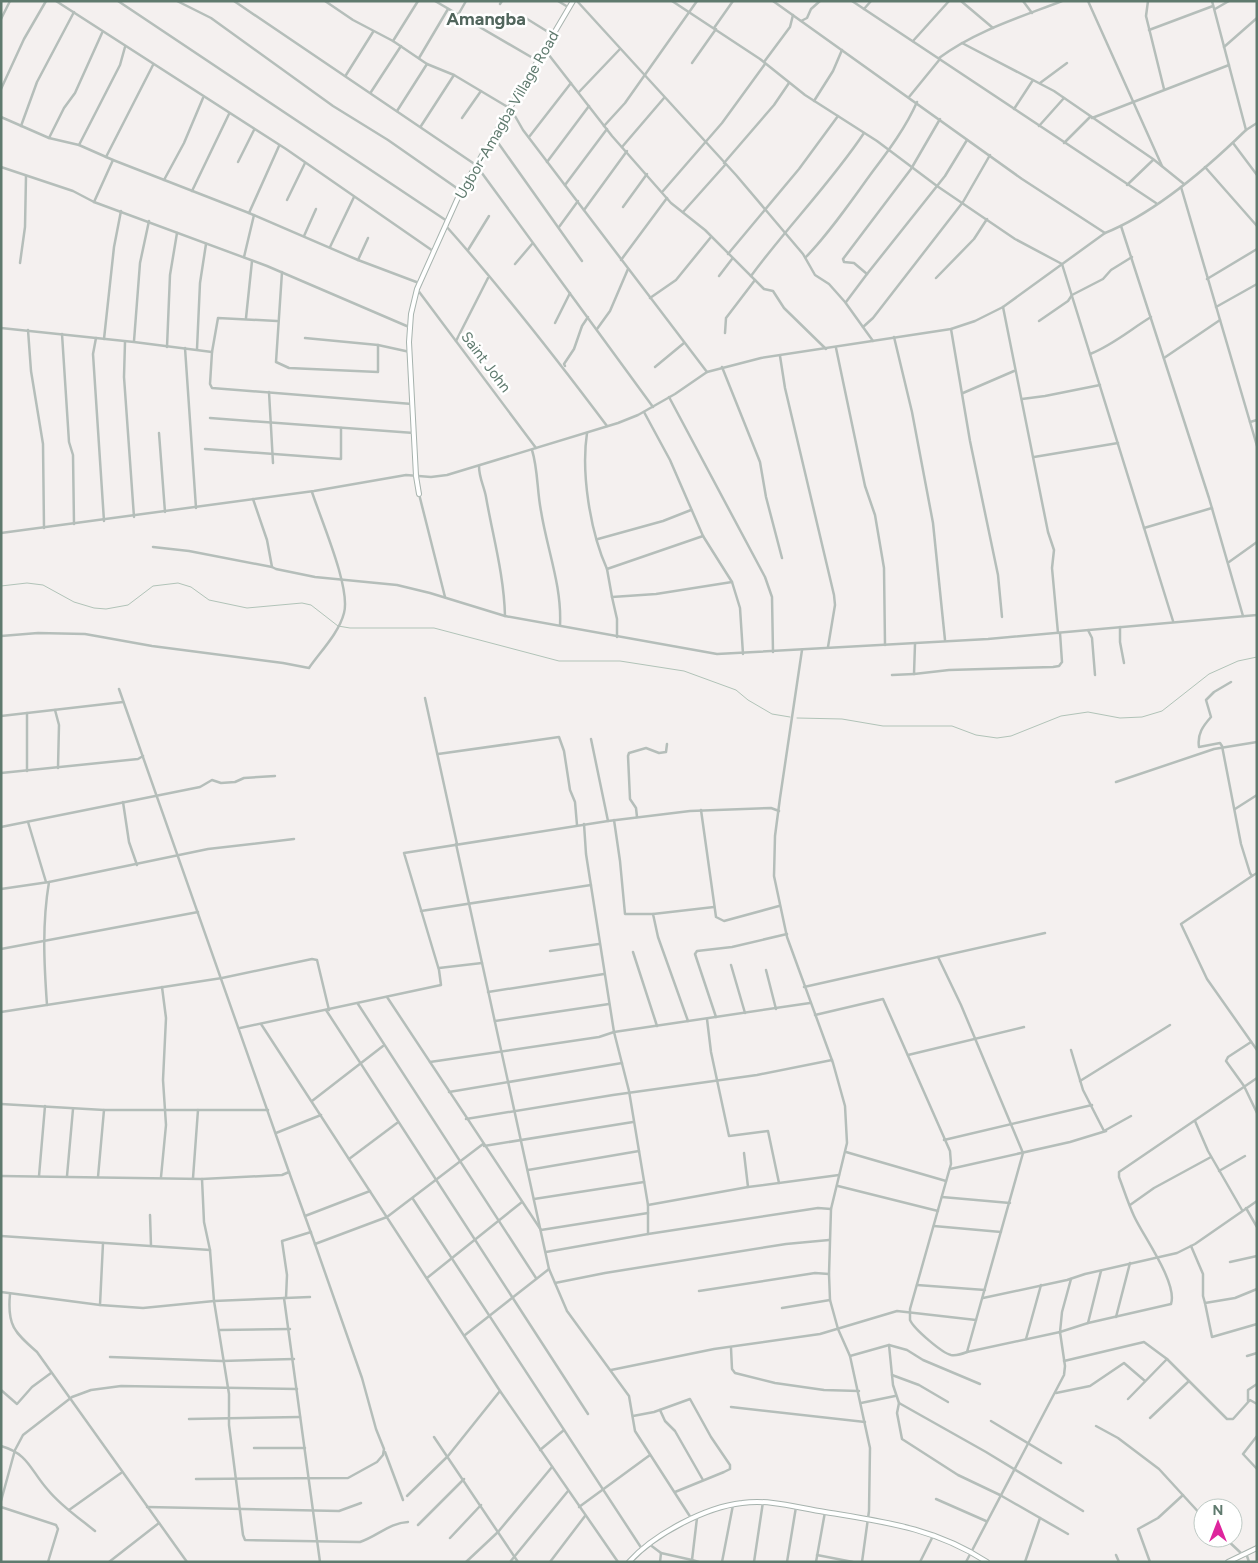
<svg xmlns="http://www.w3.org/2000/svg" width="1258" height="1563" viewBox="0 0 1258 1563" font-family="Figtree,sans-serif">
  <rect width="100%" height="100%" fill="#f4f0ef"/>
  <g fill="none" stroke-linecap="round" stroke-linejoin="round">
    <g stroke="#b1c3b8" stroke-width="1">
      <polyline points="1,586 27,583 43,585 74,602 94,608 106,609 128,605 153,586 178,583 191,587 209,600 247,608 302,603 311,605 338,626 350,628 434,628 559,661 620,661 684,671 736,690 748,700 772,714 790,717"/>
      <polyline points="797,718 842,719 883,726 952,726 976,735 997,738 1011,736 1061,716 1088,712 1120,718 1142,717 1162,711 1209,674 1238,661 1257,657"/>
    </g>
    <g stroke="#a7b3ae" stroke-width="6">
      <g id="secondary">
        <polyline points="419,494 416,476 409,342 411,314 417,289 461,191 573,1"/>
        <path d="M629,1562C654,1534 706,1507 742,1503C771,1499 798,1508 825,1512C885,1522 935,1528 987,1562"/>
        <polyline points="1228,1562 1257,1548"/>
      </g>
    </g>
    <g stroke="#b5beba" stroke-width="2.5">
      <polyline points="56,1 286,149 433,251"/>
      <polyline points="118,1 447,221"/>
      <polyline points="177,1 211,18 333,106 388,140 461,191"/>
      <polyline points="234,1 476,165 653,407"/>
      <polyline points="325,1 353,20 393,41 427,64 454,75 511,109 523,130 707,372"/>
      <polyline points="435,1 538,61"/>
      <polyline points="558,1 568,7"/>
      <polyline points="577,1 736,175 803,254 815,275 829,284 845,302 873,341"/>
      <polyline points="672,1 760,59 805,95 877,141 937,186 1015,239 1062,264 1173,621"/>
      <polyline points="773,1 1022,179 1105,233"/>
      <polyline points="852,1 1156,203"/>
      <polyline points="961,1 993,28"/>
      <polyline points="1023,1 1032,13"/>
      <polyline points="1088,1 1162,166"/>
      <polyline points="1148,1 1146,16 1164,89"/>
      <polyline points="1212,1 1246,130"/>
      <polyline points="500,4 502,1"/>
      <polyline points="864,9 871,1"/>
      <polyline points="1215,9 1229,1"/>
      <polyline points="458,15 466,1"/>
      <polyline points="524,17 553,35"/>
      <polyline points="1,19 10,1"/>
      <polyline points="801,21 807,18 811,9 820,1"/>
      <polyline points="714,28 733,1"/>
      <polyline points="1149,30 1213,6"/>
      <polyline points="393,41 418,1"/>
      <polyline points="913,41 949,1"/>
      <polyline points="962,43 1054,91 1153,159 1184,184"/>
      <polyline points="1224,47 1257,18"/>
      <polyline points="545,50 612,136 671,203 705,230 764,289 773,291 784,308 826,349"/>
      <polyline points="419,58 448,9"/>
      <path d="M939,58C975,31 1021,17 1062,1"/>
      <polyline points="764,62 790,27 793,15"/>
      <polyline points="692,63 716,29"/>
      <polyline points="346,75 373,32"/>
      <polyline points="1040,83 1067,63"/>
      <polyline points="1,89 24,39 46,1"/>
      <polyline points="371,92 401,46"/>
      <polyline points="579,92 620,49"/>
      <polyline points="909,97 940,59"/>
      <polyline points="814,101 833,71 842,50"/>
      <polyline points="1014,109 1033,80"/>
      <polyline points="397,111 427,64"/>
      <polyline points="1,117 49,138 79,145 113,160 249,213 358,260 419,283"/>
      <polyline points="462,118 481,91"/>
      <polyline points="1092,118 1229,65"/>
      <polyline points="21,126 37,82 74,12"/>
      <polyline points="421,126 454,75"/>
      <polyline points="604,126 625,103 697,1"/>
      <polyline points="1039,126 1064,98"/>
      <polyline points="494,137 582,261"/>
      <polyline points="529,137 571,83"/>
      <polyline points="49,138 64,108 75,93 102,33"/>
      <polyline points="1064,143 1090,117"/>
      <polyline points="1233,143 1257,175"/>
      <polyline points="79,145 120,65 125,47"/>
      <polyline points="622,147 664,98"/>
      <polyline points="106,157 153,65"/>
      <polyline points="238,162 254,130"/>
      <polyline points="547,162 589,106"/>
      <polyline points="724,163 774,105 789,83"/>
      <polyline points="1,167 73,191 94,202 267,266 409,327"/>
      <polyline points="1205,167 1257,226"/>
      <polyline points="164,180 184,143 203,98"/>
      <polyline points="565,185 607,129"/>
      <polyline points="1127,185 1153,160"/>
      <polyline points="1181,187 1250,422"/>
      <polyline points="192,191 229,114"/>
      <polyline points="663,191 722,123 765,64"/>
      <polyline points="287,200 305,163"/>
      <polyline points="94,202 113,160"/>
      <polyline points="623,207 647,174"/>
      <polyline points="584,210 627,151"/>
      <polyline points="683,212 725,165"/>
      <polyline points="249,213 279,146"/>
      <path d="M446,226C503,290 556,358 607,426"/>
      <polyline points="1121,226 1209,498 1243,616"/>
      <polyline points="559,227 578,201"/>
      <polyline points="304,236 316,209"/>
      <polyline points="330,247 354,197"/>
      <polyline points="468,250 489,216"/>
      <polyline points="728,254 799,169 838,116"/>
      <polyline points="244,257 254,215"/>
      <path d="M806,257C831,231 851,201 873,171C889,150 906,127 917,102"/>
      <polyline points="358,260 368,238"/>
      <polyline points="621,260 667,198"/>
      <polyline points="20,263 25,227 26,176"/>
      <polyline points="515,264 532,244"/>
      <polyline points="282,272 276,362 289,368 378,372 378,345"/>
      <polyline points="867,274 945,176 967,140"/>
      <polyline points="719,276 732,259"/>
      <path d="M751,276C787,227 830,184 864,133"/>
      <polyline points="936,278 974,239 987,219"/>
      <polyline points="1207,279 1257,249"/>
      <polyline points="417,289 536,448"/>
      <polyline points="650,298 676,280 711,237"/>
      <polyline points="846,302 867,274 854,263 844,262 843,259 911,169 940,119"/>
      <polyline points="1003,307 1048,532 1054,550 1052,568 1058,633"/>
      <polyline points="1216,307 1257,284"/>
      <polyline points="246,318 252,261"/>
      <polyline points="277,321 218,318 212,352 210,384 212,388 412,404"/>
      <polyline points="1039,321 1068,301 1072,295 1103,279 1111,270 1132,257"/>
      <polyline points="555,323 570,293"/>
      <polyline points="863,327 873,318 963,202 990,155"/>
      <polyline points="1,328 134,342 212,352"/>
      <polyline points="597,329 610,311 628,269"/>
      <polyline points="951,329 970,441 998,575 1002,617"/>
      <polyline points="28,330 31,371 43,444 44,528"/>
      <polyline points="725,333 726,318 755,280"/>
      <polyline points="62,334 69,442 73,455 74,524"/>
      <polyline points="894,337 912,412 933,523 945,640"/>
      <polyline points="96,338 93,354 104,521"/>
      <polyline points="305,338 378,345 410,352"/>
      <polyline points="104,339 114,247 121,211"/>
      <polyline points="134,341 140,263 149,221"/>
      <polyline points="456,341 488,278"/>
      <polyline points="125,342 124,377 134,517"/>
      <polyline points="167,347 170,275 177,233"/>
      <polyline points="185,348 196,508"/>
      <polyline points="836,348 865,486 875,515 884,568 885,645"/>
      <polyline points="197,349 200,283 206,244"/>
      <path d="M1090,354C1113,345 1131,329 1151,317"/>
      <polyline points="780,356 785,388 834,595 835,605 828,647"/>
      <polyline points="1164,358 1220,320"/>
      <polyline points="565,366 564,364 574,349 582,326 588,317"/>
      <polyline points="655,367 684,343"/>
      <polyline points="722,367 760,462 766,497 782,558"/>
      <polyline points="269,392 273,463"/>
      <polyline points="963,393 1014,371"/>
      <polyline points="669,397 765,577 772,597 773,652"/>
      <polyline points="1022,399 1045,396 1100,385"/>
      <polyline points="644,412 670,460 703,536 732,582 740,608 743,654"/>
      <polyline points="210,418 414,433"/>
      <polyline points="1257,420 1250,422 1257,446"/>
      <polyline points="159,433 165,512"/>
      <path d="M587,433C581,473 590,531 607,569L703,536"/>
      <polyline points="205,449 341,459 341,428"/>
      <path d="M532,450C538,469 537,491 541,511C547,549 562,586 560,625"/>
      <polyline points="1034,457 1118,443"/>
      <path d="M479,466C479,478 484,486 486,497C493,537 504,575 505,616"/>
      <polyline points="419,494 445,597"/>
      <polyline points="253,499 267,540 272,567 276,569 315,577 397,585 430,593 505,616 717,654 988,639 1257,615"/>
      <polyline points="1144,528 1212,508"/>
      <path d="M1,533L314,491L406,475L431,477L447,475L618,423L638,415L675,394L707,372L761,358L951,329L975,321L1003,307L1105,233C1155,213 1208,167 1246,130L1257,123"/>
      <polyline points="598,539 663,521 691,510"/>
      <polyline points="153,547 189,551 272,567"/>
      <polyline points="1229,562 1257,542"/>
      <polyline points="607,569 612,597"/>
      <polyline points="1120,627 1120,642 1124,663"/>
      <polyline points="1088,630 1092,638 1095,675"/>
      <path d="M1,636L38,633L85,634L152,646L283,663L309,668C320,652 339,633 344,613C351,588 321,520 312,492"/>
      <polyline points="617,637 617,619 612,597 656,594 732,582"/>
      <polyline points="915,644 914,674 949,670 1053,667 1059,666 1062,662 1060,633"/>
      <polyline points="802,650 780,798 775,836 774,876 787,937 833,1063 845,1106 847,1143 831,1209 829,1274 830,1300 838,1329 850,1356 870,1448 869,1511 862,1562"/>
      <polyline points="892,675 914,674"/>
      <path d="M1231,682L1214,692L1206,700L1211,717C1203,726 1197,734 1199,747L1220,743L1222,746L1241,844L1250,873L1252,876L1257,873"/>
      <polyline points="425,698 457,844"/>
      <polyline points="55,710 59,725 58,768"/>
      <polyline points="27,713 27,771"/>
      <polyline points="1,716 123,702"/>
      <polyline points="591,739 608,821"/>
      <polyline points="438,754 559,737 564,751 570,790 575,802 577,825"/>
      <polyline points="1,773 138,759 143,756"/>
      <polyline points="1116,782 1214,749 1257,742"/>
      <polyline points="123,802 129,842 137,865"/>
      <polyline points="1235,809 1257,795"/>
      <polyline points="701,810 716,917 724,921 779,906"/>
      <polyline points="637,817 636,808 630,799 628,756 629,753 646,748 659,753 666,752 667,744"/>
      <polyline points="614,820 620,861 625,914 653,914"/>
      <polyline points="28,822 46,882"/>
      <polyline points="584,824 586,854 614,1032 810,1003"/>
      <polyline points="1,827 200,787 212,780 221,783 235,782 244,778 275,776"/>
      <polyline points="456,844 549,1269 567,1311 629,1396 635,1431 691,1518"/>
      <polyline points="1252,876 1181,924 1207,979 1257,1050"/>
      <polyline points="1,889 49,882 208,849 294,839"/>
      <polyline points="421,911 591,885"/>
      <polyline points="1,949 198,912"/>
      <polyline points="550,951 599,944"/>
      <polyline points="633,952 657,1026"/>
      <polyline points="938,957 961,1005 1023,1153 976,1320"/>
      <polyline points="731,965 745,1013"/>
      <polyline points="439,968 482,963"/>
      <polyline points="766,970 776,1009"/>
      <polyline points="804,987 1045,933"/>
      <polyline points="488,992 604,974"/>
      <polyline points="387,997 541,1230 648,1213"/>
      <polyline points="358,1004 536,1278"/>
      <path d="M47,1005C44,963 42,924 49,882"/>
      <polyline points="326,1010 588,1414"/>
      <polyline points="1,1012 222,978 312,959 317,960 329,1010"/>
      <path d="M815,1015L883,999L950,1151L951,1164L910,1309V1320C914,1329 942,1353 951,1355C957,1356 962,1354 967,1352"/>
      <polyline points="716,1017 695,954 697,951 732,947 787,934"/>
      <polyline points="707,1019 711,1052 729,1136 768,1131 779,1183"/>
      <polyline points="495,1021 609,1004"/>
      <polyline points="688,1021 658,937 653,914 714,907"/>
      <polyline points="261,1024 500,1391 618,1562"/>
      <polyline points="240,1028 441,985 439,970 404,853 608,821 690,811 771,808 779,811"/>
      <polyline points="1251,1042 1228,1057 1226,1061 1244,1086 1257,1113"/>
      <polyline points="1071,1050 1083,1090 1104,1131 1131,1116"/>
      <polyline points="908,1055 1024,1027"/>
      <polyline points="430,1062 599,1037 614,1032 629,1091 648,1205 748,1187 839,1175"/>
      <polyline points="1080,1081 1170,1025"/>
      <polyline points="449,1092 622,1063"/>
      <polyline points="312,1101 383,1046"/>
      <polyline points="1,1104 104,1110 268,1110"/>
      <polyline points="466,1119 613,1095 757,1075 832,1060"/>
      <polyline points="1195,1121 1208,1151 1242,1210"/>
      <polyline points="276,1133 321,1115"/>
      <polyline points="944,1140 1092,1105"/>
      <polyline points="484,1146 633,1122"/>
      <polyline points="846,1152 946,1181"/>
      <polyline points="744,1153 748,1187"/>
      <polyline points="349,1159 397,1123"/>
      <polyline points="950,1169 1070,1142 1106,1131"/>
      <polyline points="528,1170 639,1151"/>
      <polyline points="1219,1171 1245,1156"/>
      <polyline points="289,1172 315,1244 387,1217 483,1144"/>
      <polyline points="1,1176 202,1179 282,1175 289,1172 119,689"/>
      <polyline points="39,1176 45,1106"/>
      <polyline points="67,1176 73,1109"/>
      <polyline points="98,1177 104,1110"/>
      <polyline points="161,1177 166,1125 163,1080 166,1018 162,987"/>
      <polyline points="193,1178 198,1110"/>
      <path d="M202,1179L204,1222L210,1250L214,1301L229,1394V1425L243,1535L245,1540L360,1542C378,1536 389,1523 408,1522"/>
      <polyline points="838,1186 938,1211"/>
      <polyline points="942,1197 1010,1203"/>
      <polyline points="413,1199 642,1549"/>
      <polyline points="534,1199 644,1182"/>
      <polyline points="1130,1205 1154,1188 1211,1157"/>
      <polyline points="1246,1208 1257,1227"/>
      <polyline points="150,1215 151,1246"/>
      <polyline points="305,1216 370,1191"/>
      <polyline points="934,1226 1001,1232"/>
      <polyline points="648,1234 818,1208 831,1209"/>
      <polyline points="1,1236 210,1250"/>
      <polyline points="1191,1246 1203,1274 1203,1296 1205,1303"/>
      <polyline points="546,1252 648,1234 648,1205"/>
      <polyline points="1230,1262 1257,1256"/>
      <polyline points="427,1278 522,1202"/>
      <path d="M1071,1279L1062,1312L1060,1332L1088,1323L1171,1304C1178,1283 1143,1236 1134,1216C1128,1203 1124,1190 1119,1177V1172L1257,1078"/>
      <polyline points="555,1283 605,1273 786,1244 829,1240"/>
      <polyline points="917,1285 985,1290"/>
      <polyline points="1257,1289 1235,1298 1205,1303 1212,1337 1257,1324"/>
      <polyline points="699,1291 815,1273 829,1274"/>
      <polyline points="1,1292 100,1305 143,1308 214,1301 310,1297"/>
      <path d="M10,1294C7,1325 14,1332 37,1352L187,1562"/>
      <polyline points="284,1298 320,1562"/>
      <polyline points="286,1298 287,1275 282,1241 311,1232"/>
      <polyline points="983,1298 1067,1280 1085,1274 1177,1253 1195,1244 1257,1201"/>
      <polyline points="100,1305 103,1243"/>
      <polyline points="782,1308 830,1300"/>
      <polyline points="1116,1317 1130,1263"/>
      <polyline points="1088,1323 1101,1271"/>
      <polyline points="220,1330 290,1329"/>
      <polyline points="465,1335 549,1269"/>
      <polyline points="1026,1339 1041,1285"/>
      <polyline points="889,1345 893,1385 899,1403 897,1413 902,1439 958,1475 1000,1495"/>
      <polyline points="731,1348 732,1369 735,1373 775,1383 824,1390 859,1391"/>
      <polyline points="850,1356 889,1345 907,1350 923,1360 980,1384"/>
      <polyline points="1247,1356 1257,1353"/>
      <polyline points="110,1357 222,1361 294,1359"/>
      <polyline points="1064,1361 1144,1342 1167,1359 1227,1419 1233,1419 1250,1400 1257,1404"/>
      <polyline points="611,1370 714,1349 820,1334 897,1311 976,1320 967,1352 1060,1332 1065,1366 1064,1375 966,1562"/>
      <polyline points="892,1375 919,1385 948,1402"/>
      <polyline points="1,1390 17,1404 32,1387 51,1373"/>
      <polyline points="1056,1393 1090,1386 1124,1363 1145,1381"/>
      <polyline points="1128,1399 1167,1359"/>
      <polyline points="1248,1401 1248,1390 1257,1384"/>
      <polyline points="861,1403 895,1396"/>
      <polyline points="899,1403 986,1452 1083,1511"/>
      <polyline points="731,1407 865,1422"/>
      <polyline points="660,1410 665,1421 675,1431 703,1480"/>
      <polyline points="633,1416 654,1412 690,1399 711,1437 730,1465 730,1469 724,1472 675,1492"/>
      <polyline points="1150,1418 1189,1381"/>
      <polyline points="189,1419 300,1417"/>
      <polyline points="991,1421 1061,1463"/>
      <polyline points="1096,1426 1118,1438 1159,1469 1203,1517"/>
      <polyline points="1257,1436 1243,1454 1257,1469"/>
      <polyline points="434,1437 518,1562"/>
      <path d="M1,1446C29,1454 30,1470 48,1490C61,1506 79,1518 95,1531"/>
      <polyline points="254,1448 305,1448"/>
      <polyline points="540,1450 564,1430"/>
      <polyline points="385,1452 403,1500"/>
      <polyline points="196,1479 348,1478 377,1462 383,1455 384,1449 376,1429 362,1378 315,1244"/>
      <polyline points="1000,1495 1068,1534"/>
      <polyline points="407,1496 448,1456 500,1391"/>
      <polyline points="936,1499 986,1521"/>
      <polyline points="1,1501 15,1450 23,1435 72,1397 91,1390 121,1386 297,1389"/>
      <polyline points="1,1507 56,1525 58,1529 48,1562"/>
      <polyline points="147,1507 339,1511 361,1503"/>
      <polyline points="579,1507 650,1455"/>
      <polyline points="69,1510 121,1473"/>
      <polyline points="418,1525 464,1479"/>
      <polyline points="450,1538 481,1505"/>
      <polyline points="1225,1538 1242,1554"/>
      <polyline points="649,1544 661,1553 660,1562"/>
      <polyline points="661,1553 692,1560 697,1518"/>
      <polyline points="1246,1553 1249,1562"/>
      <polyline points="817,1555 853,1562"/>
      <polyline points="1116,1555 1119,1562"/>
      <polyline points="109,1562 159,1523"/>
      <polyline points="466,1562 498,1532 552,1467"/>
      <polyline points="510,1562 568,1491"/>
      <polyline points="550,1562 585,1516"/>
      <polyline points="692,1562 692,1560 699,1562"/>
      <polyline points="722,1562 733,1505"/>
      <polyline points="754,1562 763,1502"/>
      <polyline points="787,1562 796,1507"/>
      <polyline points="816,1562 825,1512"/>
      <polyline points="920,1562 934,1534"/>
      <polyline points="1025,1562 1040,1518"/>
      <polyline points="1150,1562 1138,1529 1158,1518 1183,1495"/>
    </g>
    <use href="#secondary" stroke="#fff" stroke-width="4"/>
  </g>
  <g text-anchor="middle" dominant-baseline="central" stroke-width="5" stroke-linejoin="round" paint-order="stroke">
    <g font-size="15" fill="#5f7a6e" stroke="#fff">
      <text transform="translate(507 115) rotate(-60)">Ugbor-Amagba Village Road</text>
      <text transform="translate(486 362) rotate(53)">Saint John</text>
    </g>
    <g font-size="18" font-weight="bold" fill="#51655c" stroke="#fff">
      <text x="486" y="19">Amangba</text>
    </g>
  </g>
  <rect width="1258" height="1563" fill="none" stroke="#5f7a6e" stroke-width="5"/>
  <g transform="translate(1218 1523)"><circle r="24" fill="#ffffff" stroke="#bfcac5"/>
  <path d="M0-4L9 19L0 12L-9 19Z" fill="#de259d"/>
  <text y="-8" font-size="14" font-weight="bold" text-anchor="middle" fill="#5f7a6e">N</text>
  </g>
</svg>
